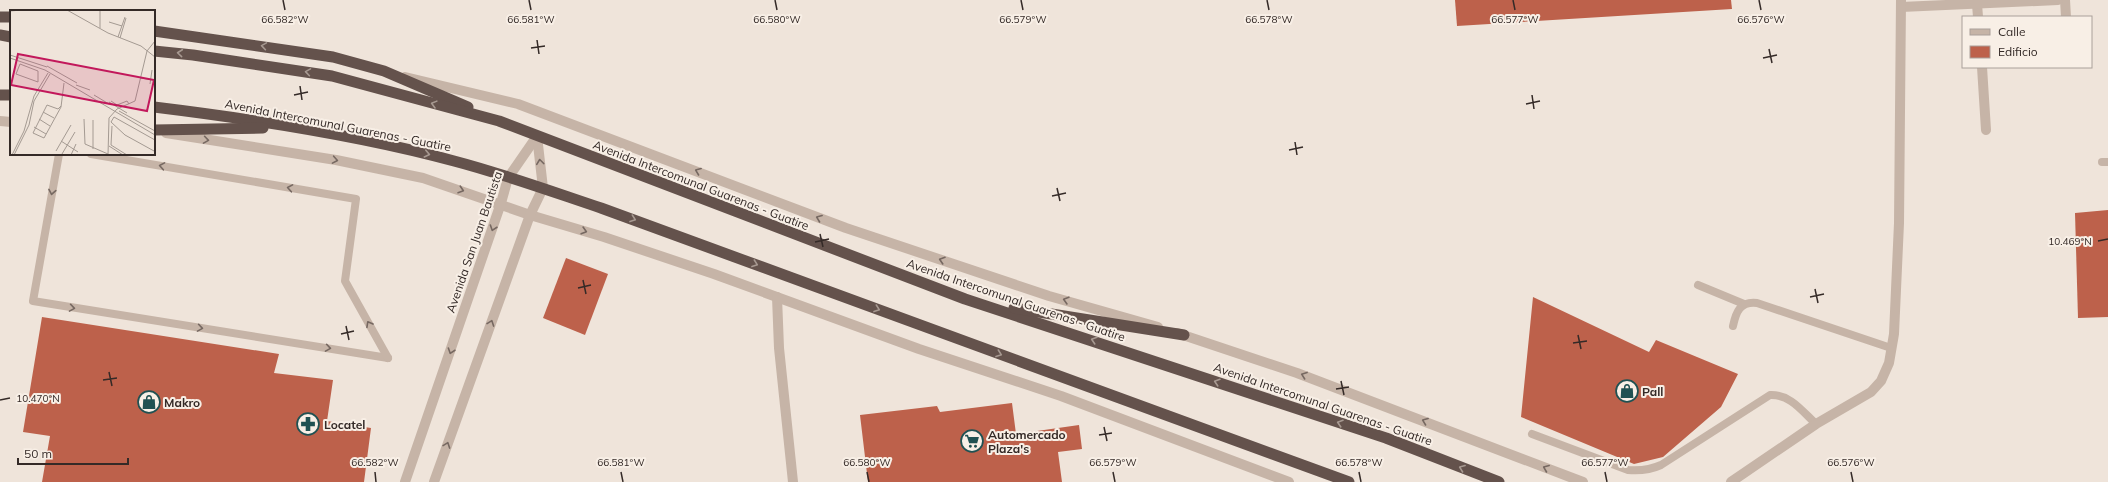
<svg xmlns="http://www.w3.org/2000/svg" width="2108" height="482" viewBox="0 0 2108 482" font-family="Mulish,sans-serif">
  <rect width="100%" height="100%" fill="#efe4da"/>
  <g fill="#bd614b">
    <polygon points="1455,0 1731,0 1732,9 1457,26"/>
    <polygon points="2108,210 2108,317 2078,318 2075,213"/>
    <polygon points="566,258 608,274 585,335 543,318"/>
    <polygon points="1533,297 1649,352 1656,340 1738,374 1721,407 1663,457 1634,464 1521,417"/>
    <polygon points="42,317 279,354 274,373 333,380 327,421 371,428 364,482 42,482 50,436 23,432"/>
    <polygon points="1012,403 1016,434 1079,425 1082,449 1058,452 1062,482 868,482 860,415 937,406 940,412"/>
  </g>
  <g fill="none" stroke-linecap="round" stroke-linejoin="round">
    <g stroke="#c6b4a7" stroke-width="8">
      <polyline points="59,154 33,301 388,358"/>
      <polyline points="91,154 356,199 345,281 388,358"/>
      <polyline points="2102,162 2108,162"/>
      <polyline points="1698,285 1744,304"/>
      <path d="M1733,326C1736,312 1740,301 1757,303L1891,348"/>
      <path d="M1532,434L1628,470C1640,471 1650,470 1661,465L1770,395C1790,394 1802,411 1816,424"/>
    </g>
    <g stroke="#c6b4a7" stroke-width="10">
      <polyline points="2065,0 2066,17"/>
      <polyline points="1977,4 1978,17"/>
      <polyline points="1901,7 2058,0"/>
      <polyline points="1982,67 1986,130"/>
      <polyline points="405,77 518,104 846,228 1049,296 1158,327"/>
      <polyline points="0,121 11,122"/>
      <polyline points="166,133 336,160 423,178 530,215 604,237 714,274 919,349 1061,396 1289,482"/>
      <polyline points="777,297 779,348 793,482"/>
      <polyline points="1177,333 1297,373 1583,482"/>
      <polyline points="405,482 501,203 508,178 537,136"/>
      <polyline points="434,482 530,215 543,188 537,136"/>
      <polyline points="1731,482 1816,424 1871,392 1881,381 1889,363 1894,334 1899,223 1901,0"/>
    </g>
    <g stroke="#64524c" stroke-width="11">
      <polyline points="0,17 11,17"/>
      <polyline points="154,31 333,57 384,71 468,107"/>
      <polyline points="0,35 11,37"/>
      <polyline points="154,51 193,55 332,76 499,121 965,299 1386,438 1499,482"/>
      <polyline points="0,95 11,95"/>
      <path d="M154,107C252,119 359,135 454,161C504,174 553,192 601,208L1349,482"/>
      <polyline points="154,130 263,128"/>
      <polyline points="1014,308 1184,335"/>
    </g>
  </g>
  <defs><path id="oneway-chevron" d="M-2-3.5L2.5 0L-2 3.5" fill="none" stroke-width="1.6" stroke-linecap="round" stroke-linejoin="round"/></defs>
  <g stroke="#a79991">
    <use href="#oneway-chevron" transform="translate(264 46) rotate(-171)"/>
    <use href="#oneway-chevron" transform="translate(180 53) rotate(-174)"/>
    <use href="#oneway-chevron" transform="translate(308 72) rotate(-171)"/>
    <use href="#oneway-chevron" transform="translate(434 104) rotate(-165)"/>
    <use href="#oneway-chevron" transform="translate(427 154) rotate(13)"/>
    <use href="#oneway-chevron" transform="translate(633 219) rotate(20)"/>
    <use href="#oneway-chevron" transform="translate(755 264) rotate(20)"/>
    <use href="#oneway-chevron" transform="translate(877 309) rotate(20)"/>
    <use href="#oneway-chevron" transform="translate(1094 340) rotate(-162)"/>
    <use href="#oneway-chevron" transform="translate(999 354) rotate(20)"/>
    <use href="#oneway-chevron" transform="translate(1217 382) rotate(-162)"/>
    <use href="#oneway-chevron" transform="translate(1340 423) rotate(-162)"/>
    <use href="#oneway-chevron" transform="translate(1462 468) rotate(-159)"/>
  </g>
  <g stroke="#766861">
    <use href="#oneway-chevron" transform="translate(206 140) rotate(9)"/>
    <use href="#oneway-chevron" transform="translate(335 160) rotate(10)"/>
    <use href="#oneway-chevron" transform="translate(540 162) rotate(-97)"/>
    <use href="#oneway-chevron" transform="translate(162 166) rotate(-170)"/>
    <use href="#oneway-chevron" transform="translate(698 171) rotate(-159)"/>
    <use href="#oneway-chevron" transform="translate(290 188) rotate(-170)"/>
    <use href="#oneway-chevron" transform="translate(461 190) rotate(18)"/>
    <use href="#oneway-chevron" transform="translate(52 192) rotate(100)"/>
    <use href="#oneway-chevron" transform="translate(819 218) rotate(-159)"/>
    <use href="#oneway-chevron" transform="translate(493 228) rotate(109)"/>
    <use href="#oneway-chevron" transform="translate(584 231) rotate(16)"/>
    <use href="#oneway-chevron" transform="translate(942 260) rotate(-162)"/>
    <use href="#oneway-chevron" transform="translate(1066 300) rotate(-164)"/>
    <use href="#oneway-chevron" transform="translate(72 308) rotate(9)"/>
    <use href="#oneway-chevron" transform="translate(491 323) rotate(-70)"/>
    <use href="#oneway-chevron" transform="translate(369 324) rotate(-119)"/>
    <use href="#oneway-chevron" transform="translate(200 328) rotate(9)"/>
    <use href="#oneway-chevron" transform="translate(328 348) rotate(9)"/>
    <use href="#oneway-chevron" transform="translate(451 351) rotate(109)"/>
    <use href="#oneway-chevron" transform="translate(1304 375) rotate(-160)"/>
    <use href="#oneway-chevron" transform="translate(1425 421) rotate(-159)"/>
    <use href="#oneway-chevron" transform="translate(447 445) rotate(-70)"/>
    <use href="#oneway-chevron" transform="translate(1546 468) rotate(-158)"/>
  </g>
  <path fill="none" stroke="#342a27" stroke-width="1.5" d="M283,0L285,10M529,0L531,10M775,0L777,10M1021,0L1023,10M1267,0L1269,10M1513,0L1515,10M1759,0L1761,10M537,40L539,54M531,48L545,46M1769,49L1772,63M1763,58L1777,55M300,86L302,100M294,95L308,92M1532,95L1534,109M1526,104L1540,101M1295,142L1297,155M1289,150L1303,147M1057,188L1060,201M1052,196L1066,193M820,234L823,247M2098,241L2108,239M815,242L829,239M583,280L586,294M578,288L591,285M1815,289L1818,303M1810,297L1824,294M346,326L349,340M341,334L354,331M1578,335L1581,349M1573,343L1587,341M109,372L112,386M103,380L117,378M1341,381L1344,395M1336,389L1349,387M0,400L10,398M1104,427L1107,441M1099,435L1112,433M375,472L376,482M621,472L623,482M867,472L869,482M1113,472L1115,482M1359,472L1361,482M1605,472L1607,482M1851,472L1853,482"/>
  <defs>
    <g id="shop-ring" transform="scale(1.15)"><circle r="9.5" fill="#f8efe6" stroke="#205152" stroke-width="1.5"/><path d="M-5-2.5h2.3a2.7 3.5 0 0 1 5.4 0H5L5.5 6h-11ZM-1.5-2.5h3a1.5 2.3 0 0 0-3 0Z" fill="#205152"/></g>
    <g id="pharmacy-ring" transform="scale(1.15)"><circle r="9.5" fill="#f8efe6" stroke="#205152" stroke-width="1.5"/><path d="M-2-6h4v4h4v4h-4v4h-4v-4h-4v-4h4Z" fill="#205152"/></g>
    <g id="supermarket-ring" transform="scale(1.15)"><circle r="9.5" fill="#f8efe6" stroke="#205152" stroke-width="1.5"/><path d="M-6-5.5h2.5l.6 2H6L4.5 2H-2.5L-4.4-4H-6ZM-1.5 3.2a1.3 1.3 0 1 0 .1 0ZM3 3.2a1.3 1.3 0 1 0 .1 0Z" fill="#205152"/></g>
  </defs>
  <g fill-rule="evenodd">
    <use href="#shop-ring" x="1627" y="391"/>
    <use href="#shop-ring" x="149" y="402"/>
    <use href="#pharmacy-ring" x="308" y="424"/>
    <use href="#supermarket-ring" x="972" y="441"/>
  </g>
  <g text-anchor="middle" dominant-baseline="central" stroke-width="4" stroke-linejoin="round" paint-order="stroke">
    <g font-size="12" fill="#342a27" stroke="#f8efe6">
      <text transform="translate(338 125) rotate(11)">Avenida Intercomunal Guarenas - Guatire</text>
      <text transform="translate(701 185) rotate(21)">Avenida Intercomunal Guarenas - Guatire</text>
      <text transform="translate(474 242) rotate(-71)">Avenida San Juan Bautista</text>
      <text transform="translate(1016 300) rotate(19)">Avenida Intercomunal Guarenas - Guatire</text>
      <text transform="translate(1323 404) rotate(19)">Avenida Intercomunal Guarenas - Guatire</text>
    </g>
    <g font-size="12" font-weight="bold" fill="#342a27" stroke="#f8efe6" text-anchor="start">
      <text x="1642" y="391">Pall</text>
      <text x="164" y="402">Makro</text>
      <text x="324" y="424">Locatel</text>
      <text x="988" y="434">Automercado<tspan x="988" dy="14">Plaza's</tspan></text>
    </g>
  </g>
  <g transform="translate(10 10)">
    <rect width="145" height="145" fill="#efe4da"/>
    <path fill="none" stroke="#a49a92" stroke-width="1" d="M57,0L98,23L131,36L145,47M90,0V18M0,1L12,0M99,12L112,16M108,27L115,7M110,28L116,8M0,45L37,57M0,48L35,60L145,125M10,54L28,61V72L6,64ZM37,56L67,73M130,68L145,70M140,74L142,60M66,75L80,80M84,85L99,94M101,91L107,95L117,91L119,94M99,92L117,103M51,96L48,99L37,95L23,123L34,128L51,97L54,73M109,101L145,121M33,102L44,108M29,109L40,116M74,109L75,134M83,110V139M102,116L101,135L117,145M24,117L36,124M145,130L104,107L101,112L115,125L144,141L145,139M51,131L68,142M75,134L98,144M99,136L113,145M46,141L61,115M52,144L65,122M2,145L14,121L24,86L38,63M4,145L19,115L24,91L40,64M61,145L66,134M98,145L99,108L107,99L125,91L137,41L145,31"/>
    <path fill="#c2185b" fill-opacity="0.15" stroke="#c2185b" stroke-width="2" d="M8,44L144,70L137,101L1,75Z"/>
    <rect width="145" height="145" fill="none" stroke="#342a27" stroke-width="2"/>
  </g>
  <g font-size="10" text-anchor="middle" fill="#342a27" stroke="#f8efe6" stroke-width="4" stroke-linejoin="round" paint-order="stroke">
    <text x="285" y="23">66.582°W</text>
    <text x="777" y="23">66.580°W</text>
    <text x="1023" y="23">66.579°W</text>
    <text x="531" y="23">66.581°W</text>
    <text x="1269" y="23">66.578°W</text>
    <text x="1515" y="23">66.577°W</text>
    <text x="1761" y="23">66.576°W</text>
    <text x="2070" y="245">10.469°N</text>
    <text x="38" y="402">10.470°N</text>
    <text x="375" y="466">66.582°W</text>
    <text x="621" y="466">66.581°W</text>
    <text x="867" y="466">66.580°W</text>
    <text x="1113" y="466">66.579°W</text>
    <text x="1359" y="466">66.578°W</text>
    <text x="1605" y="466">66.577°W</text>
    <text x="1851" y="466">66.576°W</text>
  </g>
  <rect x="1962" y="16" width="130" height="52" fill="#f8efe6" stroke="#aaa09a"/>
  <rect x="1970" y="29" width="20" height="6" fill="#c6b4a7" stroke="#aaa09a"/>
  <text x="1998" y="36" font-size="12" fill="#342a27">Calle</text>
  <rect x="1970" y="46" width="20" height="12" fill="#bd614b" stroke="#aaa09a"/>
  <text x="1998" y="56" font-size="12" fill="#342a27">Edificio</text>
  <path d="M18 458v6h110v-6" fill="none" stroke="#342a27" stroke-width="2"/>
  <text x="24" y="458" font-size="12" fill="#342a27" stroke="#f8efe6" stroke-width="3" paint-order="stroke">50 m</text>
</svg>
